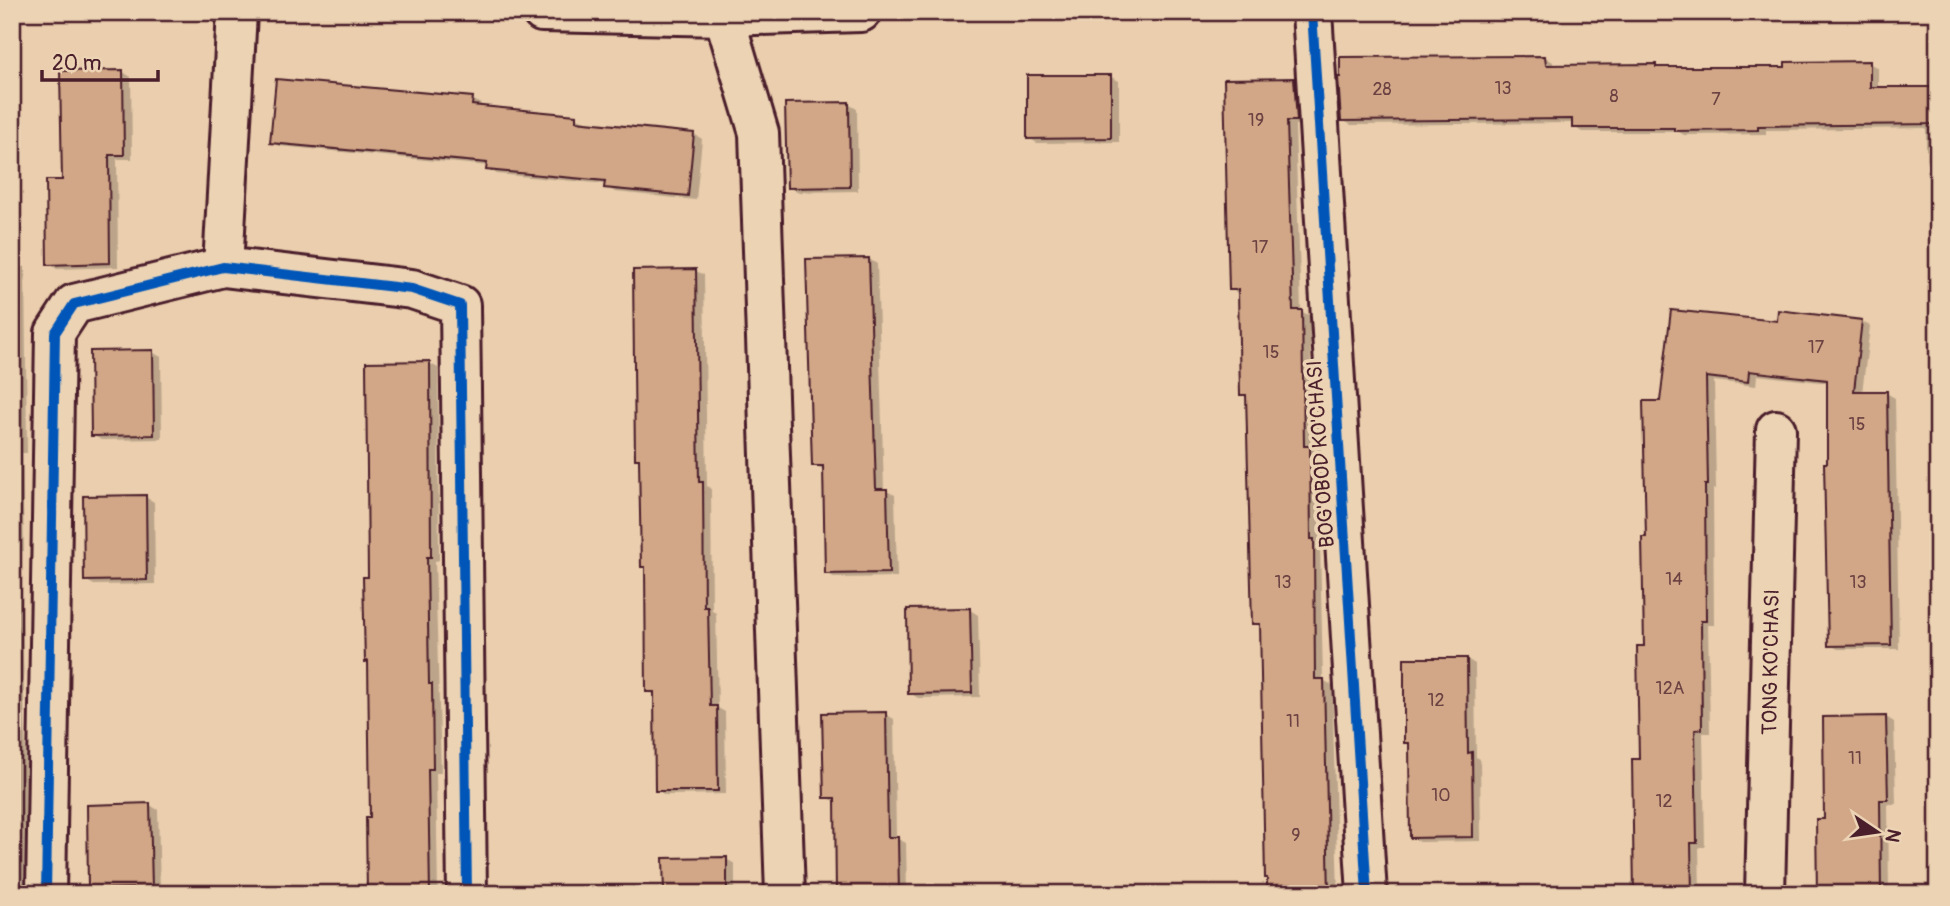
<svg xmlns="http://www.w3.org/2000/svg" width="1950" height="906" viewBox="0 0 1950 906" font-family="Pangolin,sans-serif">
  <rect width="100%" height="100%" fill="#eacead"/>
  <filter id="ink" filterUnits="userSpaceOnUse"><feTurbulence type="fractalNoise" baseFrequency=".0143" numOctaves="2"/><feDisplacementMap in="SourceGraphic" scale="14" xChannelSelector="R" yChannelSelector="G"/><feConvolveMatrix kernelMatrix="1 2 1 2 8 2 1 2 1" color-interpolation-filters="sRGB"/></filter>
  <g filter="url(#ink)">
    <g fill="#0003">
      <polygon points="1545,57 1553,62 1553,67 1656,66 1661,69 1787,69 1869,63 1878,68 1878,89 1938,89 1938,154 1926,150 1926,128 1766,130 1766,134 1684,135 1679,132 1582,132 1574,127 1574,123 1351,125 1342,120"/>
      <polygon points="123,72 131,77 132,159 117,159 118,267 57,269 49,264 63,181"/>
      <polygon points="1111,77 1119,81 1119,142 1037,143 1029,138"/>
      <polygon points="1294,79 1302,84 1305,125 1295,125 1301,311 1310,316 1312,448 1318,452 1323,680 1332,685 1338,894 1268,894 1262,628 1254,623 1248,398 1242,394 1240,295 1231,289"/>
      <polygon points="472,99 481,104 480,107 576,117 584,121 584,124 694,134 702,139 696,200 615,192 606,187 606,184 497,174 488,169 489,166 280,146 272,142"/>
      <polygon points="848,104 857,109 858,191 797,192 789,187"/>
      <polygon points="869,259 877,264 884,490 895,495 897,577 835,578 827,573 825,470 814,465"/>
      <polygon points="12,262 25,267 27,453 22,453 24,551 20,551 26,763 31,766 29,894 12,894"/>
      <polygon points="696,271 704,275 707,486 711,488 712,611 716,613 718,708 725,712 726,794 665,795 657,790 656,696 648,691 646,569 642,566 641,460 637,458"/>
      <polygon points="1862,322 1870,326 1862,393 1886,393 1895,398 1899,649 1838,649 1830,645 1829,383 1757,375 1756,386 1714,381 1716,489 1713,489 1714,625 1708,625 1710,733 1703,733 1705,847 1699,847 1700,894 1631,894 1631,882 1636,882 1646,648 1647,539 1662,403 1778,323"/>
      <polygon points="152,352 161,357 162,439 101,440 93,435"/>
      <polygon points="429,363 438,368 439,560 435,561 441,773 436,773 438,894 369,894 372,819 370,662 367,661 369,579"/>
      <polygon points="145,497 154,502 155,584 94,585 85,580"/>
      <polygon points="970,610 978,615 980,697 918,698 910,693"/>
      <polygon points="1467,659 1475,664 1476,757 1480,759 1481,841 1420,842 1411,837 1410,745 1406,742"/>
      <polygon points="885,714 894,719 896,838 906,843 907,894 838,894 837,802 825,797"/>
      <polygon points="1886,717 1894,722 1896,804 1888,804 1889,894 1819,894 1826,820"/>
      <polygon points="150,805 158,810 160,894 91,894 89,806"/>
      <polygon points="726,859 735,864 735,894 666,894"/>
    </g>
    <g fill="#d1a787" stroke="#4a1f2b" stroke-width="2">
      <polygon points="1545,56 1546,65 1656,64 1656,67 1785,67 1785,62 1870,61 1870,87 1938,87 1938,124 1758,126 1758,130 1674,131 1674,128 1572,128 1572,119 1341,121 1338,77 1340,77 1340,57"/>
      <polygon points="123,70 124,155 109,155 110,263 47,265 46,180 62,180 60,71"/>
      <polygon points="1027,75 1111,75 1111,138 1027,139"/>
      <polygon points="1294,78 1297,121 1287,121 1293,310 1302,310 1304,446 1310,446 1311,539 1314,539 1315,679 1324,679 1329,894 1267,894 1267,878 1265,878 1260,624 1252,624 1246,395 1240,395 1238,290 1229,290 1224,79"/>
      <polygon points="276,79 473,97 472,105 576,115 576,121 694,133 688,196 604,188 605,181 486,170 487,163 270,143"/>
      <polygon points="849,102 850,187 787,188 785,103"/>
      <polygon points="869,258 876,489 887,489 889,573 825,574 823,466 812,466 806,259"/>
      <polygon points="696,269 699,482 703,482 704,607 708,607 710,706 717,706 718,791 655,791 654,692 646,692 645,567 641,567 639,459 635,459 633,270"/>
      <polygon points="1671,310 1777,321 1778,310 1862,320 1854,391 1887,391 1891,645 1828,646 1824,463 1827,463 1827,380 1749,371 1748,382 1706,377 1708,485 1705,485 1706,621 1701,621 1702,729 1695,730 1697,843 1691,843 1692,894 1634,894 1632,759 1639,759 1637,646 1644,646 1642,537 1646,537 1643,401 1660,401"/>
      <polygon points="153,350 154,435 91,436 90,351"/>
      <polygon points="430,361 431,557 427,557 429,684 432,684 433,769 428,769 430,894 367,894 366,817 370,817 368,661 365,662 363,577 368,577 366,362"/>
      <polygon points="146,495 147,580 84,581 83,496"/>
      <polygon points="970,608 972,693 908,694 907,609"/>
      <polygon points="1404,658 1467,658 1468,753 1472,752 1473,837 1410,838 1409,743 1404,743"/>
      <polygon points="886,712 888,837 898,837 899,894 836,894 835,798 824,798 822,713"/>
      <polygon points="1886,716 1888,800 1880,800 1881,894 1817,894 1816,819 1824,819 1823,717"/>
      <polygon points="150,803 152,888 88,889 87,805"/>
      <polygon points="727,857 727,894 664,894 663,858"/>
    </g>
    <g fill="none" stroke-linecap="round" stroke-linejoin="round">
      <g stroke="#4a1f2b" stroke-width="44">
        <g id="minor">
          <polyline points="542,12 724,16 861,12"/>
          <polyline points="1312,12 1367,894"/>
          <polyline points="724,16 759,133 785,894"/>
          <polyline points="223,267 237,12"/>
          <polyline points="46,894 55,333 74,304 223,267 412,289 460,305 467,894"/>
          <polyline points="1765,894 1776,430"/>
        </g>
      </g>
      <use href="#minor" stroke="#ecd3b4" stroke-width="38"/>
      <g stroke="#ecd3b4" stroke-width="15">
        <g id="cycleway">
          <polyline points="1312,12 1367,894"/>
          <polyline points="46,894 55,333 74,304 223,267 412,289 460,305 467,894"/>
        </g>
      </g>
      <use href="#cycleway" stroke="#0057b8" stroke-width="10"/>
    </g>
  </g>
  <g text-anchor="middle" dominant-baseline="central" stroke-width="7" stroke-linejoin="round" paint-order="stroke">
    <g font-size="18" fill="#6c4142">
      <text x="1503" y="88">13</text>
      <text x="1382" y="89">28</text>
      <text x="1614" y="96">8</text>
      <text x="1716" y="99">7</text>
      <text x="1256" y="120">19</text>
      <text x="1260" y="247">17</text>
      <text x="1816" y="347">17</text>
      <text x="1271" y="352">15</text>
      <text x="1857" y="424">15</text>
      <text x="1674" y="579">14</text>
      <text x="1283" y="582">13</text>
      <text x="1858" y="582">13</text>
      <text x="1670" y="688">12A</text>
      <text x="1436" y="700">12</text>
      <text x="1293" y="721">11</text>
      <text x="1855" y="758">11</text>
      <text x="1441" y="795">10</text>
      <text x="1664" y="801">12</text>
      <text x="1296" y="835">9</text>
    </g>
    <g font-size="21" fill="#4a1f2b" stroke="#ecd3b4">
      <text transform="translate(1321 454) rotate(-94)">BOG'OBOD KO'CHASI</text>
      <text transform="translate(1771 662) rotate(-89)">TONG KO'CHASI</text>
    </g>
  </g>
  <rect width="1950" height="906" fill="none" stroke="#ecd3b4" stroke-width="42"/>
  <rect x="21" y="21" width="1908" height="864" fill="none" stroke="#4a1f2b" stroke-width="2.5" filter="url(#ink)"/>
  <g transform="translate(1877 832) rotate(103)" stroke="#ecd3b4" stroke-width="5" paint-order="stroke">
  <path d="M0-5L12 26L0 18L-12 26Z" fill="#4a1f2b"/>
  <text y="-10" font-size="19" font-weight="bold" text-anchor="middle" fill="#4a1f2b">N</text>
  </g>
  <path d="M42 70v10h116v-10" fill="none" stroke="#4a1f2b" stroke-width="3.5"/>
  <text x="52" y="70" font-size="21" fill="#4a1f2b" stroke="#ecd3b4" stroke-width="5" paint-order="stroke">20 m</text>
</svg>
